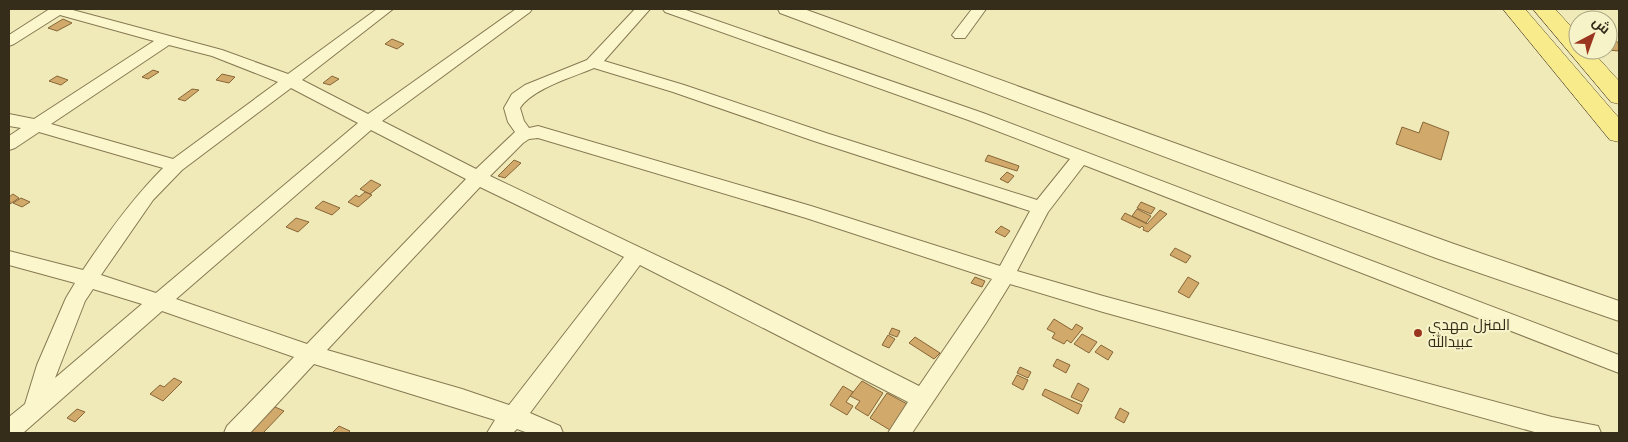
<svg xmlns="http://www.w3.org/2000/svg" width="1628" height="442" viewBox="0 0 1628 442" font-family="'Noto Serif',Cairo,serif">
  <rect width="100%" height="100%" fill="#f0eab9"/>
  <g fill="#d1a96b" stroke="#886637">
    <polygon points="63,19 72,23 57,31 48,28"/>
    <polygon points="1608,37 1613,37 1619,44 1619,51 1608,50"/>
    <polygon points="392,39 404,44 397,49 385,44"/>
    <polygon points="153,70 159,72 148,79 142,77"/>
    <polygon points="222,74 235,77 229,83 216,80"/>
    <polygon points="57,76 68,80 61,85 49,81"/>
    <polygon points="332,76 339,79 330,85 323,83"/>
    <polygon points="192,89 199,90 185,101 178,99"/>
    <polygon points="1423,122 1449,132 1441,160 1396,144 1402,127 1419,133"/>
    <polygon points="988,155 1019,166 1017,171 985,161"/>
    <polygon points="514,160 521,163 505,178 498,176"/>
    <polygon points="1007,172 1014,176 1008,183 1000,179"/>
    <polygon points="371,180 381,185 370,194 360,189"/>
    <polygon points="365,192 372,195 358,207 348,202 356,195 359,197"/>
    <polygon points="13,194 19,198 10,204 9,197"/>
    <polygon points="21,198 30,202 22,207 13,203"/>
    <polygon points="323,201 340,208 332,215 315,208"/>
    <polygon points="1141,202 1155,208 1151,214 1137,208"/>
    <polygon points="1137,209 1151,216 1146,223 1132,216"/>
    <polygon points="1160,210 1167,214 1148,232 1143,230 1144,228 1142,226 1140,228 1121,219 1125,213 1147,224"/>
    <polygon points="296,218 309,222 298,232 286,227"/>
    <polygon points="1001,226 1010,231 1005,237 995,232"/>
    <polygon points="1175,248 1191,256 1186,263 1170,255"/>
    <polygon points="975,277 985,281 982,287 971,283"/>
    <polygon points="1188,277 1199,283 1189,298 1178,292"/>
    <polygon points="1054,319 1072,330 1076,324 1083,328 1071,343 1067,340 1064,344 1052,338 1055,333 1047,329"/>
    <polygon points="892,328 900,331 897,337 889,334"/>
    <polygon points="1082,334 1097,342 1089,353 1074,344"/>
    <polygon points="888,335 895,339 889,348 882,345"/>
    <polygon points="915,337 940,353 934,359 909,343"/>
    <polygon points="1101,345 1113,352 1108,360 1095,352"/>
    <polygon points="1057,359 1070,365 1066,373 1053,366"/>
    <polygon points="1020,367 1031,372 1028,378 1017,373"/>
    <polygon points="1017,375 1028,380 1023,390 1012,384"/>
    <polygon points="174,378 182,382 163,401 150,394 160,385 164,387"/>
    <polygon points="862,381 883,393 868,416 855,408 860,401 850,396"/>
    <polygon points="1078,383 1089,389 1082,402 1071,397"/>
    <polygon points="843,386 853,392 846,402 853,406 847,415 830,405"/>
    <polygon points="1045,389 1082,405 1078,414 1042,395"/>
    <polygon points="887,393 907,404 890,430 870,418"/>
    <polygon points="273,406 284,411 263,433 248,433"/>
    <polygon points="1120,408 1129,413 1124,423 1115,418"/>
    <polygon points="77,409 85,412 75,422 67,418"/>
    <polygon points="339,426 350,431 348,433 332,433"/>
  </g>
  <g fill="none" stroke-linecap="round" stroke-linejoin="round">
    <g stroke="#877953" stroke-width="2">
      <g id="minor">
        <path d="M47,9H69L222,50L288,74L377,9H393L302,80L368,114L516,9H532L530,12L382,121L476,169L515,132L508,122L504,108L512,94L525,85L587,60L635,9H650L604,61L684,85L826,133L1037,200L1070,159L971,121L665,12L663,9H683L983,113L1619,355V373L1084,165L1048,212L1017,271L1103,296L1552,417L1598,426L1601,433H1538L1103,312L1010,284L986,323L912,433H888L908,402L640,265L530,413L560,426L563,433H528L517,429L513,433H487L495,420L314,364L250,433H224L227,426L294,357L162,311L23,433H9V417L25,404L37,365L66,298L75,283L9,265V251L83,270C107,234 132,199 163,168L39,132L15,148L9,150V136L21,128L9,126V114L34,119L154,41L60,15L14,44L9,46V35L48,10ZM169,45L212,56L278,82L173,159L51,124ZM594,68L673,92L814,141L1030,211L1000,266L811,206L538,126L529,128L524,121L520,108C532,89 573,77 594,68ZM291,88L358,123L156,293L101,275L153,200L182,170ZM371,130L466,179L307,344L176,299ZM538,138L806,218L992,279L919,386L725,288L490,176L523,143L529,139ZM480,187L624,257L509,405L462,389L327,350ZM93,289L142,304L55,378L85,301Z"/>
        <polygon points="972,9 986,9 965,38 955,38 952,35"/>
      </g>
    </g>
    <g stroke="#877953" stroke-width="2">
      <polygon id="tertiary" points="778,9 804,9 1454,244 1619,301 1619,321 1436,258 780,13"/>
    </g>
    <g stroke="#544528" stroke-width="1">
      <g id="primary">
        <polygon points="1503,9 1525,9 1619,118 1619,142 1610,140"/>
        <polygon points="1533,9 1555,9 1578,34 1578,50 1591,50 1619,81 1619,104 1611,102"/>
      </g>
    </g>
    <use href="#minor" fill="#fbf6cc" fill-rule="evenodd"/>
    <use href="#tertiary" fill="#fbf6cc" fill-rule="evenodd"/>
    <use href="#primary" fill="#f8eb8c" fill-rule="evenodd"/>
  </g>
  <circle fill="#9a361f" stroke="#f7f3c8" stroke-width="2" cx="1418" cy="333" r="5"/>
  <g text-anchor="middle" dominant-baseline="central" stroke-width="4.5" stroke-linejoin="round" paint-order="stroke">
    <g font-size="15" fill="#352c19" stroke="#f7f3c8" text-anchor="start">
      <text x="1428" y="324">المنزل مهدي<tspan x="1428" dy="17">عبيدالله</tspan></text>
    </g>
  </g>
  <rect width="1628" height="442" fill="none" stroke="#352c19" stroke-width="20"/>
  <g transform="translate(1593 35) rotate(41)"><circle r="24" fill="#f7f3c8" stroke="#a9a382"/>
  <path d="M0-4L9 19L0 12L-9 19Z" fill="#9a361f"/>
  <text y="-8" font-size="14" font-weight="bold" text-anchor="middle" fill="#352c19">ش</text>
  </g>
</svg>
